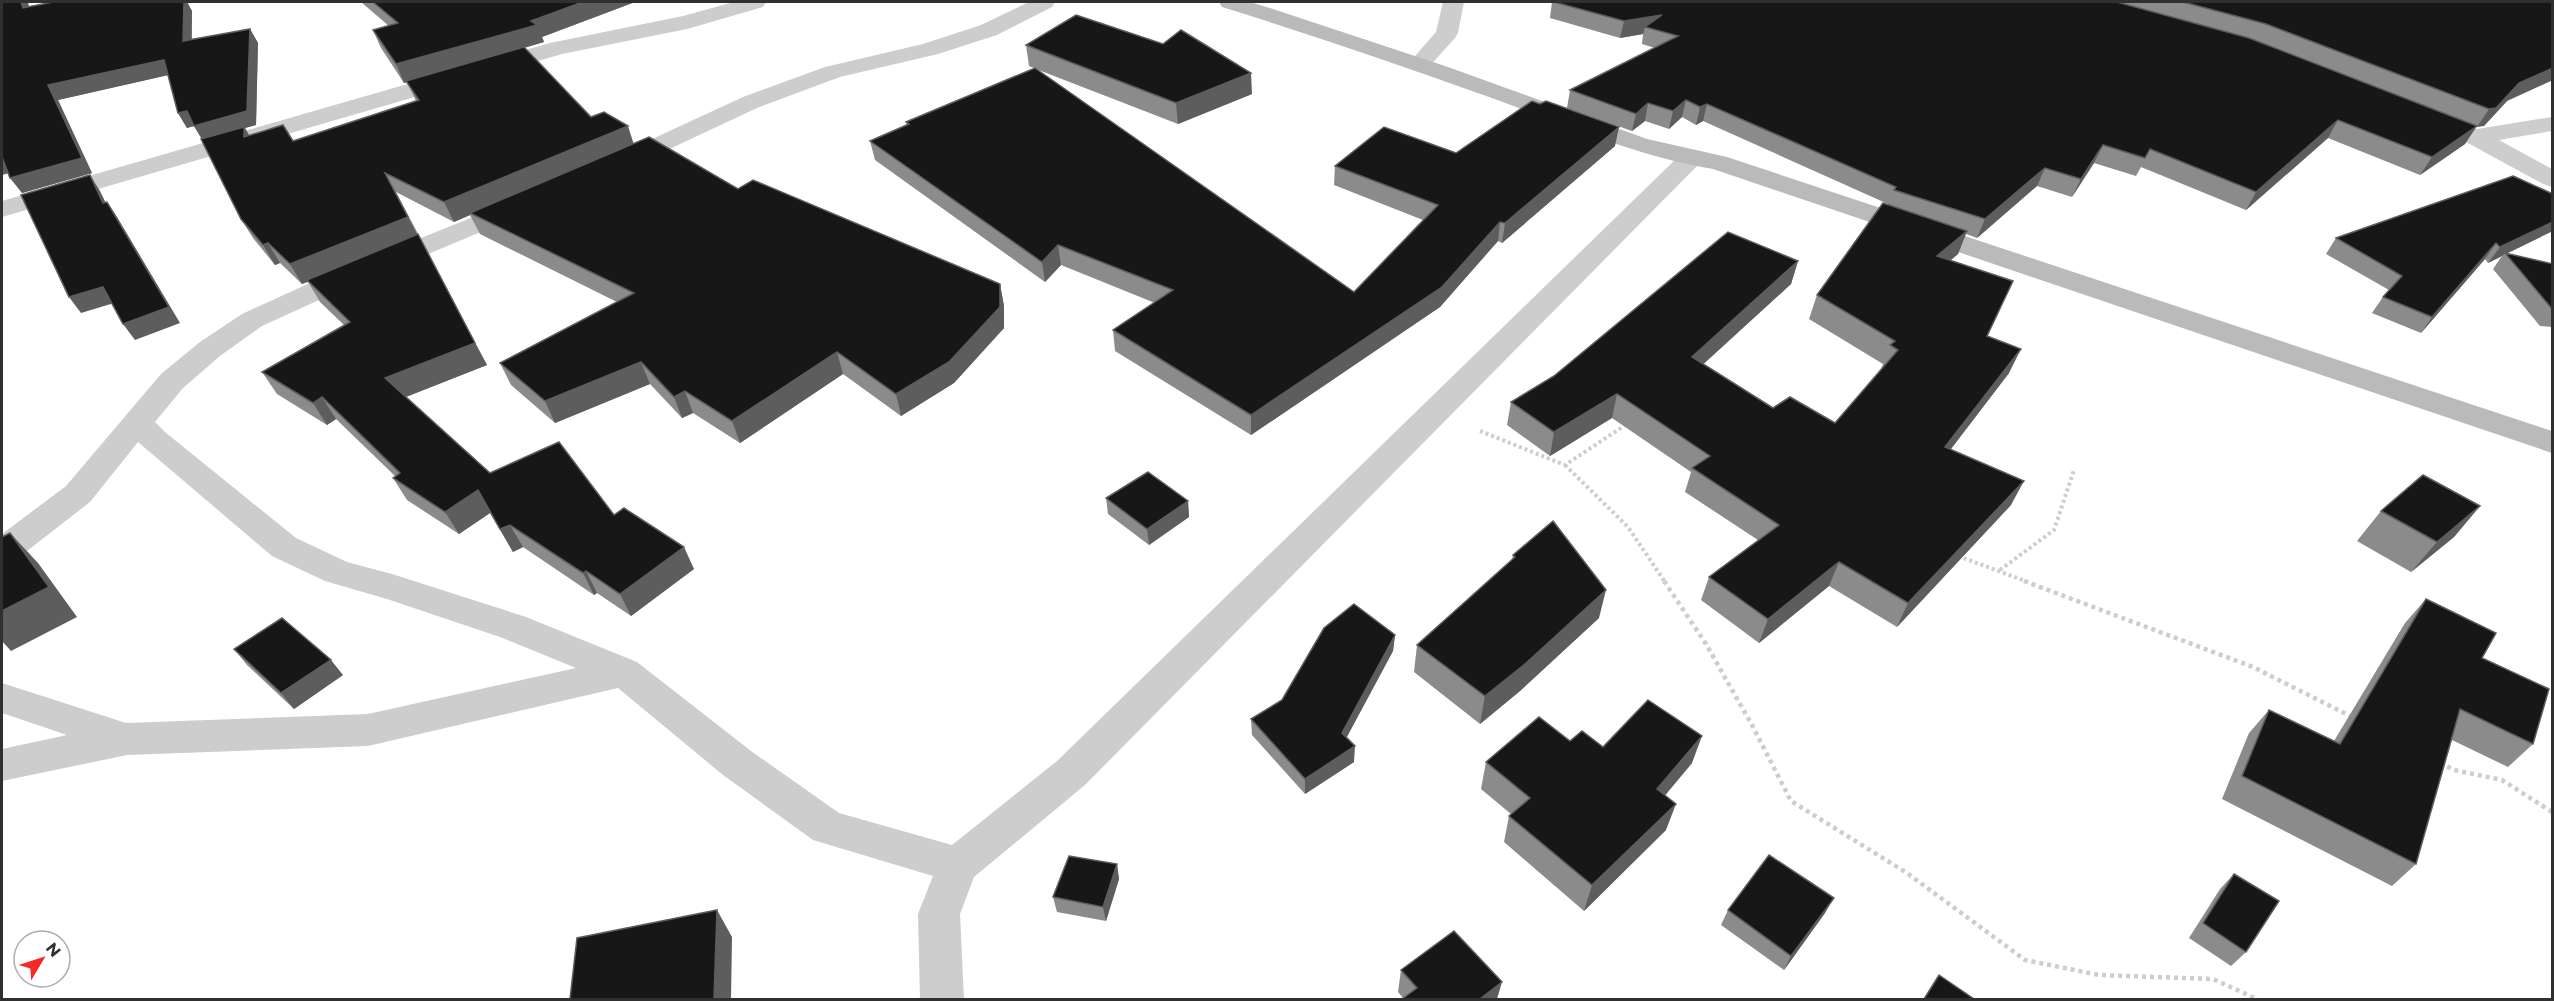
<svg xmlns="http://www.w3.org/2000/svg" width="2554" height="1001" viewBox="0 0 2554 1001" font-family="Montserrat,sans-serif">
  <rect width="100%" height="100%" fill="#fff"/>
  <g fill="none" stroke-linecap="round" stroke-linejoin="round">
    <g stroke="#cdcdcd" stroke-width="4" stroke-dasharray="3 3" stroke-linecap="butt">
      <polyline points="1480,431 1565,465 1627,424"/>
      <polyline points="1565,465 1628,527 1665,582"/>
      <polyline points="1958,556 2028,582"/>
      <polyline points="2000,570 2054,530 2074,470"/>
    </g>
    <g stroke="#cdcdcd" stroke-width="4.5" stroke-dasharray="4 4" stroke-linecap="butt">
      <polyline points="1664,581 1706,644 1752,725 1791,801 1907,873 2025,960 2099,975 2213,979 2259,1000"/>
      <polyline points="2024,581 2253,667 2354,718"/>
      <polyline points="2440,763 2454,770 2502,780 2552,812"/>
    </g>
    <g fill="#cdcdcd" fill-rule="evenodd">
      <polygon points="734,2 766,2 763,7 687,29 562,54 2,217 2,201 550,43 683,16"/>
      <polygon points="1029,2 1055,2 1052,7 997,35 938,54 840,77 759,107 629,168 620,171 611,168 607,163 611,158 743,97 825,67 923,44 981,25"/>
      <polygon points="1443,2 1464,2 1458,33 1455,38 1427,69 1419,71 1411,69 1408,64 1436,32"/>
      <polygon points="2428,111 2477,129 2552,117 2552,131 2499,140 2552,169 2552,187 2543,184 2466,142 2420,123 2416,118 2420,113"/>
      <polygon points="1690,152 1699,154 1702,159 1699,164 1085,785 974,877 960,914 964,1000 920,1000 918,914 933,876 813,840 723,775 618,688 368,746 127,755 2,781 2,749 67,735 2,713 2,683 126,723 368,714 576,668 500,637 387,599 325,581 272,556 138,442 90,502 14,561 2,564 2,534 66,486 161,374 200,342 242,314 310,283 515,200 524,202 528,208 524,214 330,295 262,326 220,356 183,388 155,422 165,432 296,538 347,562 392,574 526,617 637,662 751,751 839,813 952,845 1057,761 1681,154"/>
    </g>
    <path fill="#bababa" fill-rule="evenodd" d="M1219,2H1250L1273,9L1448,67L1647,139L1727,157L2552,431V453L1713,169C1635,156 1563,124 1489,97C1401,65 1312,35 1222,7Z"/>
  </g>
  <g fill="#8b8b8b" fill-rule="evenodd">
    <polygon points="53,2 187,2 192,11 192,39 250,29 258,43 256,125 245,128 249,135 293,141 416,101 407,82 404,83 381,48 373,30 389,26 361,2 635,2 542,37 544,42 524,48 591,117 634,143 738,189 1000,284 1004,306 1004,328 954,383 901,416 843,374 740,443 693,413 682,418 650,384 555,423 511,385 500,363 617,302 480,234 470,215 454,222 396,192 487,365 406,397 490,473 614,515 694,569 631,616 597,593 594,595 523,547 513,552 490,513 459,534 407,500 393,478 395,476 336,419 327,425 277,394 262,372 344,325 320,302 308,282 302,284 280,263 275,265 253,238 241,219 202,139 194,126 187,128 178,113 168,75 58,100 92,173 22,193 9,173 29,6"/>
    <path d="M1552,2H2553L2507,101L2484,126H2476L2465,144L2420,175L2328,138L2246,210L2141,167L2136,176L2094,163L2072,197L2037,186L1977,238L1966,234L1958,254L1950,260L1988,336L2009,373L1951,449L2011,505L1897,627L1829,586L1759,643L1701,600L1709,577L1758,540L1685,492L1691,472L1612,418L1550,456L1507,425L1511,402L1798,261L1791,284L1703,364L1773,408L1835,423L1881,369L1883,364L1809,319L1817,295L1888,204L1703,121L1696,125L1682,117L1669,129L1645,121L1632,131L1567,108L1570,90L1655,48L1642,44L1643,34L1620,38L1550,18ZM2253,39L2258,41L2403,98Z"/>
    <polygon points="1026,45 1252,94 1178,124 1036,69 1354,292 1423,220 1334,185 1335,166 1456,153 1615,146 1502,243 1498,241 1440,307 1251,435 1115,351 1113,330 1155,303 1061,265 1045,282 875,160 870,141 907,125 906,122 1034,68 1029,66"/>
    <polygon points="2513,176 2507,254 2553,264 2553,327 2540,326 2493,269 2502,256 2488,263 2485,259 2421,333 2372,313 2383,297 2389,290 2326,254 2336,238"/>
    <polygon points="1106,498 1188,501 1189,517 1149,545 1108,514"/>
    <polygon points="2480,506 2454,537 2411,572 2357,541 2381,511"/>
    <polygon points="1513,555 1599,618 1520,691 1480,724 1414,672 1417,645 1512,560"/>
    <polygon points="2426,599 2482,658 2533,744 2508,767 2452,740 2416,864 2392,886 2222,799 2249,733 2269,710 2334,741 2405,623"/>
    <polygon points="1395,635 1393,651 1346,738 1354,762 1305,794 1252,735 1251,719"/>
    <polygon points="234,649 343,675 294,709 247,665"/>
    <polygon points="1570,741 1692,763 1665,795 1666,830 1584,911 1504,842 1509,816 1511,814 1481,789 1486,762"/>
    <polygon points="1117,864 1119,879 1106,921 1057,912 1053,897"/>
    <polygon points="2234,874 2246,952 2231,966 2189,938 2220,889"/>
    <polygon points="1728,910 1825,913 1784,970 1721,925"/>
    <polygon points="1401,970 1497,999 1403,998 1398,992"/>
  </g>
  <g fill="#5d5d5d">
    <polygon points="21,2 28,2 32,22 23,8"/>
    <polygon points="184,2 187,2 192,11 191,55 183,41"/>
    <polygon points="583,2 635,2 542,37 544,42 404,83 396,64 531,21"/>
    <polygon points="1662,15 1645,27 1643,34 1620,38 1624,21"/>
    <polygon points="250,29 258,43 256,125 245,128 255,146 203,141 194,126 187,128 178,113"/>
    <polygon points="164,60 173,74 58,100 92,173 22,193 10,178 48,85"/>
    <polygon points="2553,68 2553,80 2507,101 2484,126 2477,127 2489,109 2519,83"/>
    <polygon points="1251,73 1252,94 1178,124 1176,103"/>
    <polygon points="1686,100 1682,117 1669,129 1673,111"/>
    <polygon points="1648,103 1645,121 1632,131 1636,114"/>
    <polygon points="1707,104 1703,121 1696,125 1700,107"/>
    <polygon points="2338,120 2328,138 2246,210 2256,192"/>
    <polygon points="628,126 634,145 470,213 470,215 454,222 444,202"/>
    <polygon points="2477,126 2465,144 2420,175 2432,157"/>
    <polygon points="1619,127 1615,146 1502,243 1505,223"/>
    <polygon points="2103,145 2094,163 2072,197 2081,179"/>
    <polygon points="2,157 13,172 2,175"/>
    <polygon points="2045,168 2037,186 1977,238 1985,219"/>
    <polygon points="90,175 100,191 113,218 103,203"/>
    <polygon points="107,202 117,217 180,323 135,340 123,324"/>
    <polygon points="408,217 418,236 302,284 290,264"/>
    <polygon points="1500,222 1498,241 1440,307 1251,435 1251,415"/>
    <polygon points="2553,222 2553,231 2506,254 2505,253 2502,256 2488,263 2500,247"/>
    <polygon points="1967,231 1958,254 1928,280 1937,256"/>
    <polygon points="268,243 280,263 275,265 263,245"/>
    <polygon points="2496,243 2485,259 2421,333 2432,317"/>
    <polygon points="1058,245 1061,265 1045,282 1042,262"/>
    <polygon points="1798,261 1791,284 1685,381 1692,357"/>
    <polygon points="1000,284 1004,306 1004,328 954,383 901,416 896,394"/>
    <polygon points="103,287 114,303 81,313 69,297"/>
    <polygon points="475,343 487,365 398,400 385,378"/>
    <polygon points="2021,349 2009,373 1934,471 1945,447"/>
    <polygon points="837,352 843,374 740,443 732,421"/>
    <polygon points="641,362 650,384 555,423 545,401"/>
    <polygon points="685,391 693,413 682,418 674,397"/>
    <polygon points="1617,394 1612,418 1550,456 1554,432"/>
    <polygon points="322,397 336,419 327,425 313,403"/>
    <polygon points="2024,481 2011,505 1897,627 1908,603"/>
    <polygon points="478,490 490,513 459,534 445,512"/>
    <polygon points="1188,501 1189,517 1149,545 1147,529"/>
    <polygon points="2480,506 2454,537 2411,572 2437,542"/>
    <polygon points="510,525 523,547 513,552 500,529"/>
    <polygon points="10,533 38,563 77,617 11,651 2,641 2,611"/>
    <polygon points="684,547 694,569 631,616 620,594"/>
    <polygon points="1839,562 1829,586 1759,643 1768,619"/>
    <polygon points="586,571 597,593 594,595 583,573"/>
    <polygon points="1606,590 1599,618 1520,691 1480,724 1485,696"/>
    <polygon points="1395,635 1393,651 1341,748 1342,733"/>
    <polygon points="331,660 343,675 294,709 281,693"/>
    <polygon points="1702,736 1692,763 1648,816 1657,789"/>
    <polygon points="1355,746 1354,762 1305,794 1305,779"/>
    <polygon points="1676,804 1666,830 1584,911 1592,885"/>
    <polygon points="1117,864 1119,879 1106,921 1103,907"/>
    <polygon points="1834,898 1825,913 1784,970 1791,956"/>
    <polygon points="717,910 732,937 731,999 714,999"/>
    <polygon points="1502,982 1497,999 1480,999"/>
  </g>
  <g fill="#171717" stroke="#5d5d5d" stroke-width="1.5">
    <polygon points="2,2 21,2 23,8 53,2 184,2 183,41 250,29 247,111 194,126 187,111 178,113 164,60 48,85 82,158 10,178 2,157"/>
    <polygon points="373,2 583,2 531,21 537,25 396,64 373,30 398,23"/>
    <polygon points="1554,2 2117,2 2249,38 2477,126 2432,157 2338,120 2256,192 2150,149 2145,158 2103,145 2081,179 2045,168 1985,219 1894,190 1896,187 1707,104 1700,107 1686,100 1673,111 1648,103 1636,114 1570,90 1678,36 1645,27 1662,15 1624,21"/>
    <polygon points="2183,2 2553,2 2553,68 2519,83 2496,108 2489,109 2266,24"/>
    <polygon points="1076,15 1163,44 1181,30 1251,73 1176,103 1026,45"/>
    <polygon points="524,47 591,117 604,112 628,126 444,202 385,173 408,217 290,264 268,243 263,245 241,219 201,139 244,127 244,137 283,125 293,141 419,100 406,81"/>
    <polygon points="1035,68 1354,292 1438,205 1335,166 1384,127 1456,153 1532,101 1540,104 1546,101 1619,127 1505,223 1500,222 1442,287 1251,415 1113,330 1173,290 1058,245 1042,262 870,141 909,124 906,122"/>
    <polygon points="649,137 738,189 753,180 1000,284 1000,307 949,362 896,394 837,352 732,421 685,391 674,397 641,362 545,401 500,363 634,293 470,213"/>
    <polygon points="90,175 103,203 107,202 169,307 123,324 103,287 69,297 21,195"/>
    <polygon points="2513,176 2553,194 2553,222 2500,247 2496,243 2432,317 2383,297 2402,276 2336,238"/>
    <polygon points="1883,203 1967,231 1937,256 2013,281 1987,336 2021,349 1945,447 2024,481 1908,603 1839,562 1768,619 1709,577 1779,525 1692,468 1710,456 1617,394 1554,432 1511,402 1554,376 1728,232 1798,261 1692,357 1773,408 1790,397 1835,423 1898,350 1890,345 1895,341 1817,295"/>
    <polygon points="418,234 475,343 385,378 490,473 559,442 614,515 624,508 684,547 620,594 586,571 583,573 510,525 500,529 478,490 445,512 393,478 400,473 322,397 313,403 262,372 350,322 307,280"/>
    <polygon points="2505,253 2553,264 2553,310"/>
    <polygon points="1148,472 1188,501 1147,529 1106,498"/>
    <polygon points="2423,475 2480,506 2437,542 2381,511"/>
    <polygon points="1553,521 1606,590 1525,664 1485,696 1417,645 1515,557 1513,555"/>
    <polygon points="10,533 49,587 2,611 2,537"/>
    <polygon points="2426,599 2496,633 2482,658 2549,689 2533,744 2460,709 2416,864 2242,776 2269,710 2340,744"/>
    <polygon points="1354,604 1395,635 1342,733 1355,746 1305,779 1251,719 1282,700 1324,628"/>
    <polygon points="282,618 331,660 281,693 234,649"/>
    <polygon points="1648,700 1702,736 1657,789 1676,804 1592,885 1509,816 1530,798 1486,762 1539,717 1570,741 1582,731 1603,747"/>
    <polygon points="1769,855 1834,898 1791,956 1728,910"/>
    <polygon points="1069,856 1117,864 1103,907 1053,897"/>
    <polygon points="2234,874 2279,901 2246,952 2203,923"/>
    <polygon points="717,910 714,999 570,999 577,938"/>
    <polygon points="1454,931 1502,982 1480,999 1402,999 1417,988 1401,970"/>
    <polygon points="1939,975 1974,999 1924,999"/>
  </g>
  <rect width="2554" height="1001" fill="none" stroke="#303030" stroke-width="6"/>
  <g transform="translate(42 959) rotate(51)"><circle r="28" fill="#ffffff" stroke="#acacac" stroke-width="1.5"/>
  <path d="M0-4.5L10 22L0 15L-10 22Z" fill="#f62924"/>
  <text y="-9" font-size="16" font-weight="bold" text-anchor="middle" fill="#303030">N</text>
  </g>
</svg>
